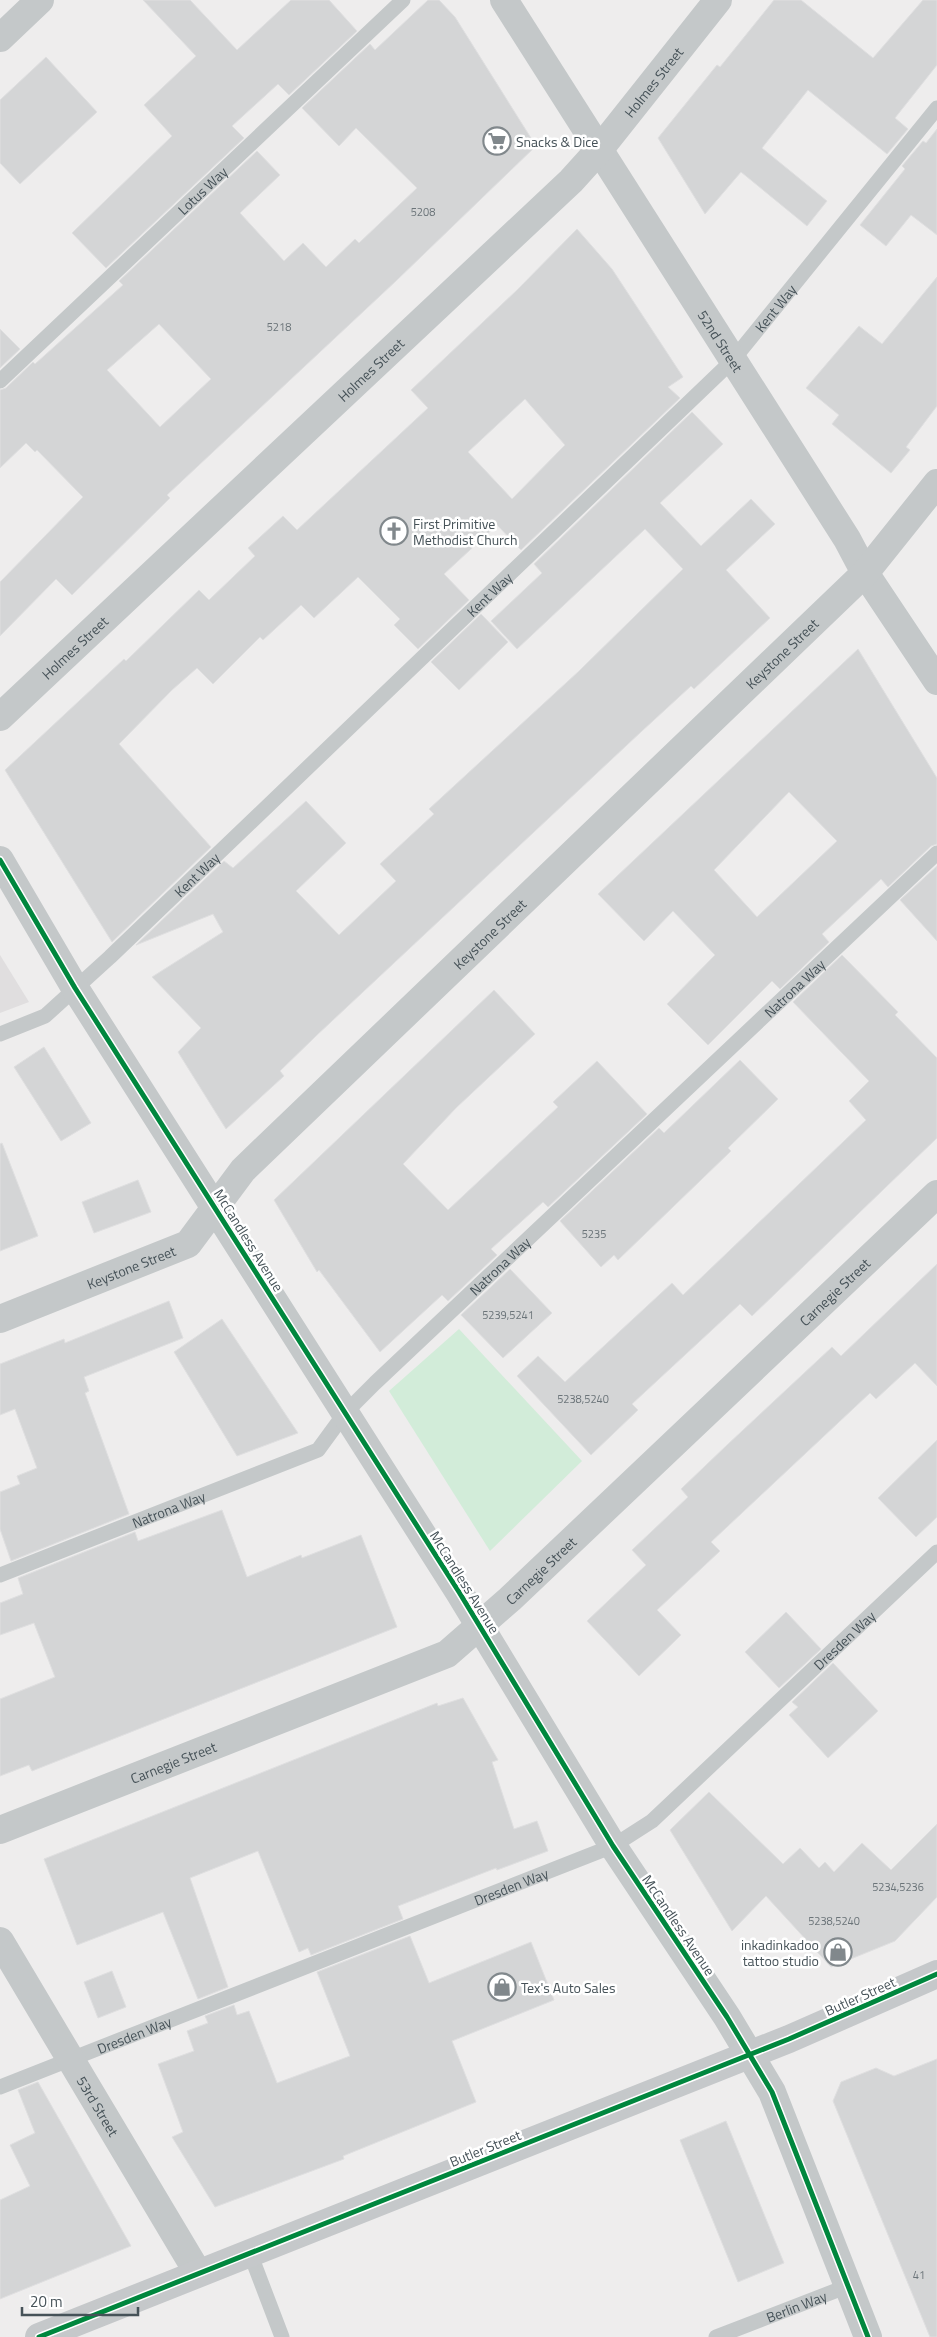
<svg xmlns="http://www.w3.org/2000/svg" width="937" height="2337" viewBox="0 0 937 2337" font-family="'Titillium Web',sans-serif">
  <rect width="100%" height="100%" fill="#eeeded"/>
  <polygon fill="#e0dedf" points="0,955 29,1002 0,1013"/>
  <polygon fill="#d2ecd9" points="459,1329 582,1461 490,1551 389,1391"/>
  <g fill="#d4d5d6" stroke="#dfdfe0" fill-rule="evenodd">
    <polygon points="143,0 190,0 237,50 291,0 329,0 357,31 289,95 278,84 232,126 244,138 106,268 72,233 172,136 144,105 196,56"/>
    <path d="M428,0H439L455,17L536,146L396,281L167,495L170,498L72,595L56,579L0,636V582L83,497L37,450L35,452L26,443L0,468V390L6,388L33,362L35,364L123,285L119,281L257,151L280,175L240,213L284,261L303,243L326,267L355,239L359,243L417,188L356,128L339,146L302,108L370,44L375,50ZM159,324L211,379L160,427L107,370Z"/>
    <polygon points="774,0 801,0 873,58 923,0 937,0 937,65 895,118 908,129 887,154 808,90 762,148 827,201 807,226 741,172 705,214 658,138 717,65 720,67"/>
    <polygon points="46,57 97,112 20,184 0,163 0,100"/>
    <polygon points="937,129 937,235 911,215 886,246 860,225 905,169 902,166 923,141 926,143"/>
    <path d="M577,229L612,269L683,377L668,387L680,398L521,550L497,525L444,574L469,600L418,649L394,625L400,619L358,577L314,618L301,605L263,640L260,637L213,684L197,668L172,690L119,744L211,847L112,942L5,770L124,659L126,661L199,590L209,600L255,556L248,548L283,516L297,530L428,408L411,390L517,290ZM525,399L565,445L512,499L468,452Z"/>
    <polygon points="937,277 937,406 906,447 910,450 891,473 832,424 839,415 806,388 859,326 882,344"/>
    <polygon points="0,329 20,349 0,368"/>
    <polygon points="692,412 723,444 660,503 701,546 751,499 775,524 726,570 770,618 694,689 691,686 642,731 316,1036 280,1071 284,1076 226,1129 178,1052 201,1028 152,977 223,932 213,914 136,945 224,861 233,868 306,801 346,843 296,891 339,935 396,881 380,864 434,814 429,809 579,671 683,569 645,529 517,649 491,621 542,573 534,564"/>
    <polygon points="481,614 508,642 459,690 431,662"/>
    <path d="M858,649L937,778V844L931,846L888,887L881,879L822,934L829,942L780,989L772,981L708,1045L667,1004L715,955L673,911L644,941L598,894ZM789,792L837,841L757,917L714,870Z"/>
    <polygon points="937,866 937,941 900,900"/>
    <polygon points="842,955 898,1012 895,1015 937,1058 937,1138 752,1316 740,1304 632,1404 638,1410 591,1455 517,1376 538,1356 565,1382 672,1283 683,1295 866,1120 849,1101 869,1081 793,1002"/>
    <polygon points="494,990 535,1034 456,1108 403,1164 448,1210 558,1107 553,1102 597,1061 647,1114 548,1207 543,1202 491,1249 497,1255 448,1301 442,1295 380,1352 319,1270 317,1272 274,1200"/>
    <polygon points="44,1047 91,1123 61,1141 14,1067"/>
    <polygon points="740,1060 778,1099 728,1148 731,1151 618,1260 614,1255 601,1267 560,1221 659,1128 664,1133"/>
    <polygon points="2,1143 38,1236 0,1251 0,1144"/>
    <polygon points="138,1180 151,1212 94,1233 82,1202"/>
    <polygon points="937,1264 937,1386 915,1363 876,1399 870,1393 711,1542 720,1551 657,1610 681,1635 639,1676 587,1621 646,1565 632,1550 688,1497 681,1489 727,1445 832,1347 841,1356"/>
    <polygon points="510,1269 552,1313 503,1358 461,1315"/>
    <polygon points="169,1301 183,1338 84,1377 89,1391 85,1393 129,1514 11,1561 0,1529 0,1492 20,1484 17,1476 37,1468 15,1409 0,1415 0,1364 64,1339 65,1343"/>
    <polygon points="222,1319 298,1433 237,1456 174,1352"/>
    <polygon points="937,1440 937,1517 916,1537 878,1498"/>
    <polygon points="222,1510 247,1577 301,1555 302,1558 361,1535 397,1627 32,1771 29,1765 0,1776 0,1699 55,1677 34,1623 0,1635 0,1603 23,1594 18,1578 135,1532 138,1541"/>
    <polygon points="786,1612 821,1649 779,1688 745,1652"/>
    <polygon points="833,1663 878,1711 828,1758 789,1715 798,1707 792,1702"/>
    <polygon points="463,1698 498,1760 492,1762 514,1829 537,1821 548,1851 497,1870 496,1868 398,1906 403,1919 311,1955 308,1948 299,1952 258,1851 190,1878 228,1987 198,1999 163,1912 77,1945 44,1859 437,1703 438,1706"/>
    <polygon points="709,1792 783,1864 800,1848 819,1868 825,1862 834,1872 862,1843 891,1870 937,1824 937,1897 895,1941 831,1967 766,1896 732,1931 670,1830"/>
    <polygon points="410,1936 429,1983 531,1942 554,2000 452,2041 476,2102 343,2156 344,2159 215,2207 172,2137 183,2132 158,2064 194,2051 187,2031 208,2023 205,2016 234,2005 237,2015 249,2011 277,2083 350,2056 317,1972"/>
    <polygon points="112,1971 126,2007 98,2018 84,1982"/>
    <polygon points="937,2059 937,2337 930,2337 833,2101 841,2082 876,2068 894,2076"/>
    <polygon points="38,2082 131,2246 0,2299 0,2200 30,2186 10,2145 35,2133 18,2090"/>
    <polygon points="726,2121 784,2263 738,2282 680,2140"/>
  </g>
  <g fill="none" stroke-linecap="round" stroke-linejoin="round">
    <g stroke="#c4c8c9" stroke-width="15">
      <path id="s1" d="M0,381L403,0"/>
      <path id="s2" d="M0,1034L45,1016L110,957L732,361L937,108"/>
      <path id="s3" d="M0,1575L318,1450L345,1413L375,1383L937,853"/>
      <path id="s4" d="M0,2087L613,1846L652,1821L937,1552"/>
      <polyline points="250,2253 282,2337"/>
      <path id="s5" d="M716,2337L848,2286"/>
    </g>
    <g stroke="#c4c8c9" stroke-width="28">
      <path id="s6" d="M504,0L847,539L865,573L937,681"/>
      <polyline points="0,38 40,0"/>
      <path id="s7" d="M0,717L571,181L599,150L718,0"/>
      <polyline points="0,860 75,988 459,1592 613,1846 727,2017 772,2092 868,2337"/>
      <path id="s8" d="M0,1319L188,1244L243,1170L865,573L937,483"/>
      <path id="s9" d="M0,1830L447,1654L510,1599L937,1194"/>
      <path id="s10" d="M0,1941L198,2273"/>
    </g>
    <polyline stroke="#c5c8ca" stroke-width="28" points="39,2337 789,2039 937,1974"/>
    <g stroke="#fff" stroke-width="8">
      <g id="cycleway">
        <polyline points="0,860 75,988 459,1592 613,1846 727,2017 772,2092 868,2337"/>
        <polyline points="39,2337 789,2039 937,1974"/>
      </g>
    </g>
    <use href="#cycleway" stroke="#00873e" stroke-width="5"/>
  </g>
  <defs>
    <g id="supermarket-ring" transform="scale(1.4375)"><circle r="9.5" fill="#fff" stroke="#81888c" stroke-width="1.5"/><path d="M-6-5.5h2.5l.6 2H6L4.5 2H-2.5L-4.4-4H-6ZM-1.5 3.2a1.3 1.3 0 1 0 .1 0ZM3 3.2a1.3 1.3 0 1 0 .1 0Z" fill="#81888c"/></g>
    <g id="church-ring" transform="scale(1.4375)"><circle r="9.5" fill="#fff" stroke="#81888c" stroke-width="1.5"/><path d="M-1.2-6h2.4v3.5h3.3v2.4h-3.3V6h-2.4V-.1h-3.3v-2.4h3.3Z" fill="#81888c"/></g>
    <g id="shop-ring" transform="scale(1.4375)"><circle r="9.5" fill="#fff" stroke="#81888c" stroke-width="1.5"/><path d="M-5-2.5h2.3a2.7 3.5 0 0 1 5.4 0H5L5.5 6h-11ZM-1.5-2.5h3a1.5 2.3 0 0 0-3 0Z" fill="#81888c"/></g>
  </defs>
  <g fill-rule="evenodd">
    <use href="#supermarket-ring" x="497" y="141"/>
    <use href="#church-ring" x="394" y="531"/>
    <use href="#shop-ring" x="838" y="1952"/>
    <use href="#shop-ring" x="502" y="1987"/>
  </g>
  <g text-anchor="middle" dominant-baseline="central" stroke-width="5" stroke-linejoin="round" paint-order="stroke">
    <g font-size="11" fill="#6b7479">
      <text x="423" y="212">5208</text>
      <text x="279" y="327">5218</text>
      <text x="594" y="1234">5235</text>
      <text x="508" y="1315">5239,5241</text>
      <text x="583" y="1399">5238,5240</text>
      <text x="898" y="1887">5234,5236</text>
      <text x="834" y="1921">5238,5240</text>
      <text x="919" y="2275">41</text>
    </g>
    <g font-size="14" fill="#465258" stroke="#fff">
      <text stroke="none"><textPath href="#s7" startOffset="912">Holmes Street</textPath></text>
      <text stroke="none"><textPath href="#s1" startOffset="278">Lotus Way</textPath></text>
      <text stroke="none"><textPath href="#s2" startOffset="1066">Kent Way</textPath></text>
      <text stroke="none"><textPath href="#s6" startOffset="404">52nd Street</textPath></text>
      <text stroke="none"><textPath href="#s7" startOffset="508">Holmes Street</textPath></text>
      <text stroke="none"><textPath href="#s2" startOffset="661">Kent Way</textPath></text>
      <text stroke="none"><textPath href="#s7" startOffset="102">Holmes Street</textPath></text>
      <text stroke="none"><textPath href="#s8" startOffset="1041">Keystone Street</textPath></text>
      <text stroke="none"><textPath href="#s2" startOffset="256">Kent Way</textPath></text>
      <text stroke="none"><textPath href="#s8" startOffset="636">Keystone Street</textPath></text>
      <text stroke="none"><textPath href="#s3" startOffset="1006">Natrona Way</textPath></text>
      <text transform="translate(249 1240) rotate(58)">McCandless Avenue</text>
      <text stroke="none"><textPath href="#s3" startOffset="601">Natrona Way</textPath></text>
      <text stroke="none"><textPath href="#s8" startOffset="141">Keystone Street</textPath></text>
      <text stroke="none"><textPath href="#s9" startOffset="1011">Carnegie Street</textPath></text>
      <text stroke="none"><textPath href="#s3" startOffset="181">Natrona Way</textPath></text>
      <text stroke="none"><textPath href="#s9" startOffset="606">Carnegie Street</textPath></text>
      <text transform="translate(465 1582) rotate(58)">McCandless Avenue</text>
      <text stroke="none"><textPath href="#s4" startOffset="969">Dresden Way</textPath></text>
      <text stroke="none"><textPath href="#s9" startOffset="186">Carnegie Street</textPath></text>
      <text stroke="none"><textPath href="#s4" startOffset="549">Dresden Way</textPath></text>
      <text transform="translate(679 1925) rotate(56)">McCandless Avenue</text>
      <text transform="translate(860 1996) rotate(-24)">Butler Street</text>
      <text stroke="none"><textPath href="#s4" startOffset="144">Dresden Way</textPath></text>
      <text stroke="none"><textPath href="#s10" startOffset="192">53rd Street</textPath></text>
      <text transform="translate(485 2148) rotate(-22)">Butler Street</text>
      <text stroke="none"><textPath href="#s5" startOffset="86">Berlin Way</textPath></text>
    </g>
    <g font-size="14" fill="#465258" stroke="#fff" text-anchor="start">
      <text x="516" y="141">Snacks &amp; Dice</text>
      <text x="413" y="523">First Primitive<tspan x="413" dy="16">Methodist Church</tspan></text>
      <text x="819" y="1944" text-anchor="end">inkadinkadoo<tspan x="819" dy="16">tattoo studio</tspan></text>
      <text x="521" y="1987">Tex's Auto Sales</text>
    </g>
  </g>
  <path d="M22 2307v8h116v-8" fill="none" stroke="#465258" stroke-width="2.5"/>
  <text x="30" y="2307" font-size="15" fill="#465258" stroke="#ffffff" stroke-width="4" paint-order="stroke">20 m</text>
</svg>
